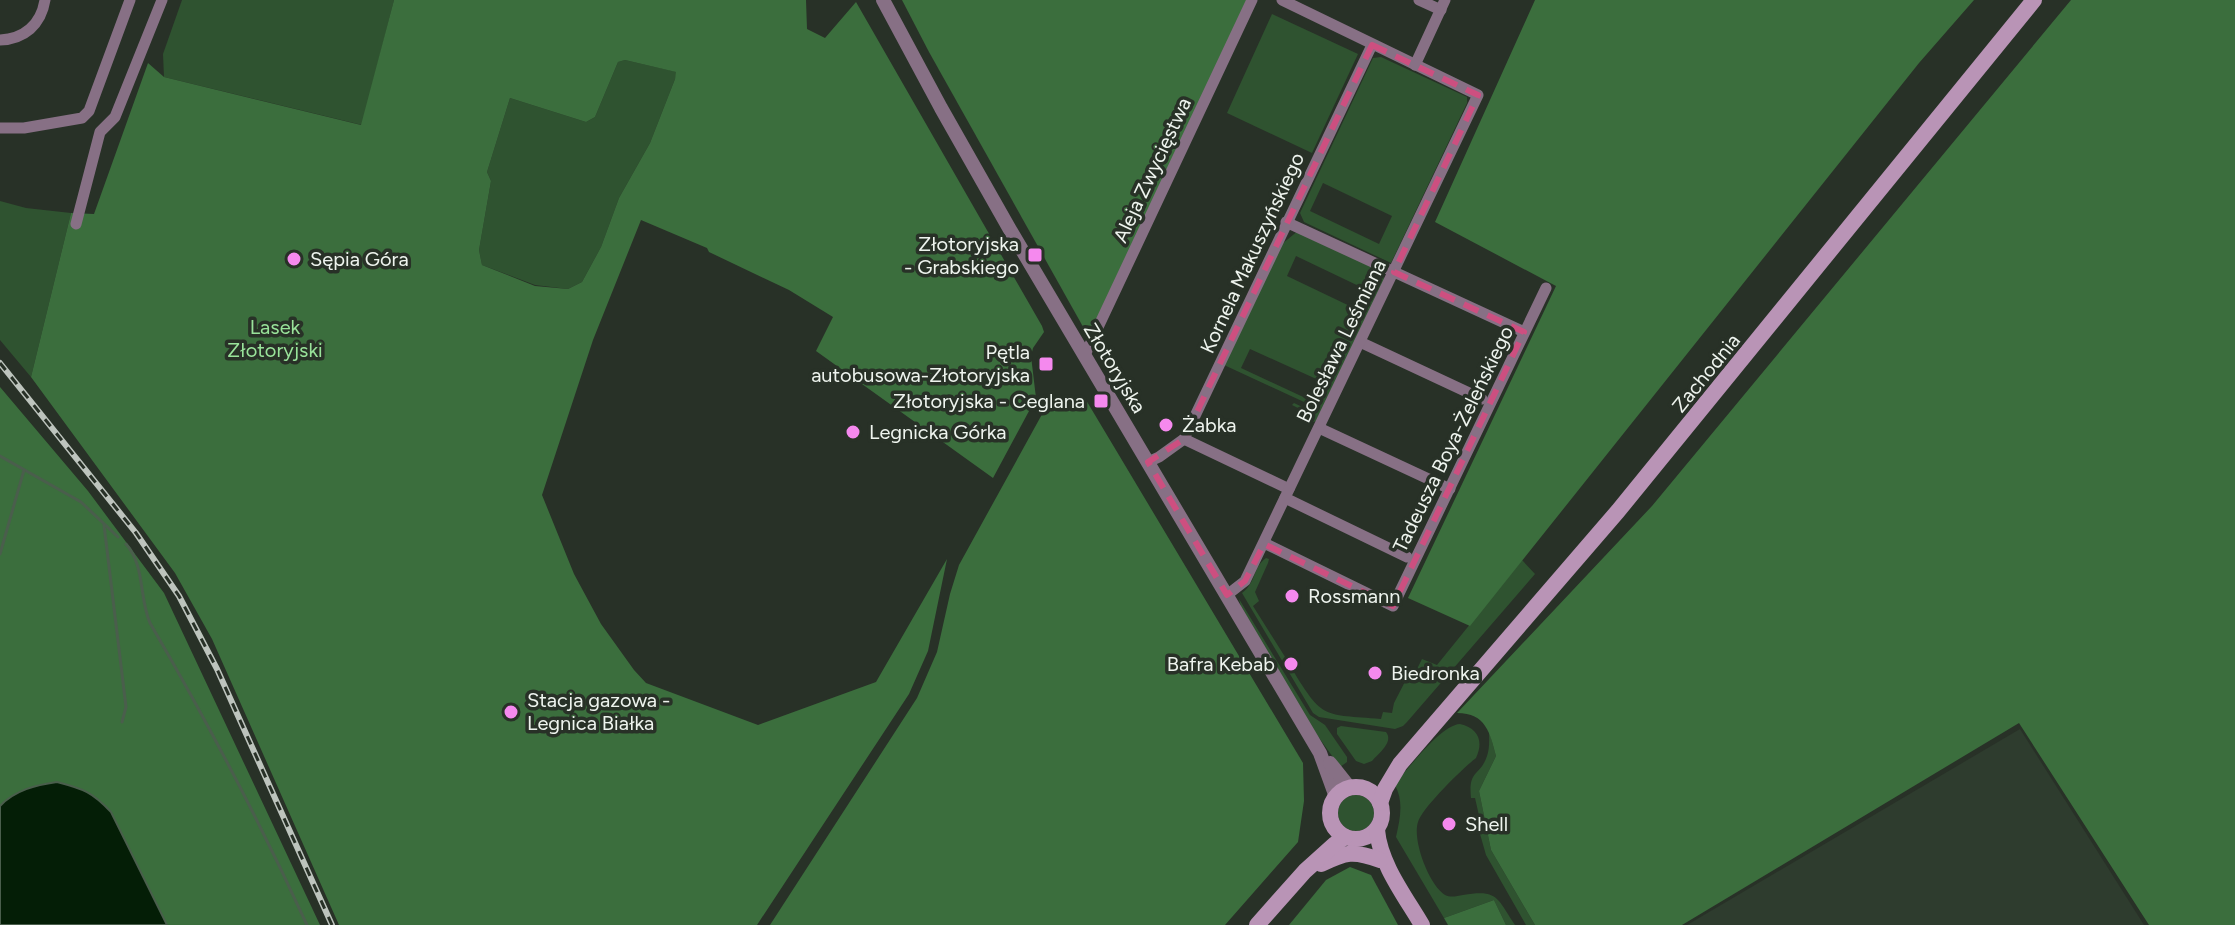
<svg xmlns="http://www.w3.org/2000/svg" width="2235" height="925" viewBox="0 0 2235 925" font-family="Figtree,sans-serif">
  <rect width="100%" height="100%" fill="#283127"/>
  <polygon fill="#2e3c2e" points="2020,729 2144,925 1687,925"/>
  <g fill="#2f5330" fill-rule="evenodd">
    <polygon points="182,0 394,0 362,125 164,77 163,54"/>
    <polygon points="1272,14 1358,54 1312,153 1227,113"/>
    <path d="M1381,57L1467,97V103L1391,263L1304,222L1300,213L1373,58ZM1323,183L1392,216L1379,244L1310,211Z"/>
    <polygon points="625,60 677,72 675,79 650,143 619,198 601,247 582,282 568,289 535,285 482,265 479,250 491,181 487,172 510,98 586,122 595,117 618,62"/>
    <polygon points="0,201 26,208 71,213 31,377 0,340"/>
    <path d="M1299,230L1383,269L1384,281L1316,421L1311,423L1306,418L1308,413L1292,405L1294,403L1315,413L1317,408L1224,365L1282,244ZM1296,256L1365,289L1356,309L1287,276ZM1250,349L1323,382L1314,402L1241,368Z"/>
    <path d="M1266,558L1269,559L1268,563L1255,592L1259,601L1253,606L1287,660L1293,658L1297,665L1292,669C1323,720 1323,714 1381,719L1383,712L1392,713L1394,703L1411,670L1416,671L1422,659L1437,665L1522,560L1535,574L1407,722L1403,726L1395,729L1319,717L1313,713L1242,593C1256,583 1253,567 1266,558Z"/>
    <polygon points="1239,599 1310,715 1325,725 1347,757 1347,762 1340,767 1312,728 1241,607"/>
    <path d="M1460,724C1478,728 1484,741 1476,758C1463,768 1422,808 1418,822C1412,840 1429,885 1445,895C1451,898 1457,896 1463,895C1498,889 1497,898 1515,925H1506L1494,900L1444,918L1396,837C1400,819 1404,802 1395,785L1396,782C1410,767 1441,725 1460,724Z"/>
    <path d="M1341,726L1386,732C1394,742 1379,753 1372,761L1364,764L1356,761L1337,734V728Z"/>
    <path d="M1489,730L1496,756L1479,791L1491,850L1535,925H1526L1486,855L1480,834L1483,833L1475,798H1471C1468,769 1480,777 1487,756C1490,748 1489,738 1489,730Z"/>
    <circle cx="1356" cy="813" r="18"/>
  </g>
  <g fill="#3b6e3d" fill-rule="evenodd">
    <path d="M394,0H806L807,29L825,38L856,2L1042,326L1044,332L1033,348L1031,356L1036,398L993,478L816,351L833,317L789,290L709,252L707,248L641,220L593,340L542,495L574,574L601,624L634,670L646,683L758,725L876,682L947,559L928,651L909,694L757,925H339L212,639L175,573L31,377L71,213L94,214L148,63L164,77L361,125ZM625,60L676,72L675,79L650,143L619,198L601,247L582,282L568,289L535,286L482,265L479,250L491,181L487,172L510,98L586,122L595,117L618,62Z"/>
    <polygon points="902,0 1255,0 1091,341 929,52"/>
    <polygon points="1535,0 1974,0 1919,63 1470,626 1408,598 1556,286 1435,222"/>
    <path d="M2071,0H2235V925H2149L2019,723L1682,925H1535L1491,850L1479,791L1496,756C1490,733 1486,713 1457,713L1652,506Z"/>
    <polygon points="0,387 88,491 164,593 320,925 167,925 130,850 7,799 0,806"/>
    <polygon points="1058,397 1086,400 1303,763 1304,801 1298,842 1225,925 770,925 917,698 937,652 950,594 959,565 1051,398"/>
    <polygon points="1350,867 1371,875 1398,925 1289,925 1326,880"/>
    <polygon points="1494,900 1506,925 1448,925 1444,918"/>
  </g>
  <path fill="#041e06" stroke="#4a5e4c" stroke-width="2" d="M57,782C84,789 92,792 111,812L167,925H0V806C15,790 36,785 57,782Z"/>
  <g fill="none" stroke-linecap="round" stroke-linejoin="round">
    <g stroke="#4a5e4c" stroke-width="3">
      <polyline points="0,456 81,502 118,537"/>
      <polyline points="104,525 126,707 122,722"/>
      <path d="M126,544C145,565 139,598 150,623C207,721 260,822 307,925"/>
      <polyline points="0,554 24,470"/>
    </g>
    <g stroke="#877085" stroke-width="11">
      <polyline points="1419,0 1441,10"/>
      <path d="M0,40C24,39 41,25 45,0"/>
      <polyline points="1415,65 1445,0"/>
      <polyline points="0,128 24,128 82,118 89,111 130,0"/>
      <polyline points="1286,222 1524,332"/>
      <polyline points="76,224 100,132 115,117 162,0"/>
      <polyline points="1360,342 1482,399"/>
      <polyline points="1085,355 1252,0"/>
      <polyline points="1319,428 1450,489"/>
      <polyline points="1184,439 1289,489"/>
      <polyline points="1148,462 1159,457 1184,439 1372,45"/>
      <polyline points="1285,498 1407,557"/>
      <polyline points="1264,543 1393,606 1546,288"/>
      <polyline points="1227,595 1245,581 1478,95 1282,0"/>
    </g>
    <g stroke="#877085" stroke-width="14">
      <polyline points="883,0 941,108 1009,228 1320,753 1336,797"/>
      <polyline points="1330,763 1350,788"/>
    </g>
    <g stroke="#b994b6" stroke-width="16">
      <circle cx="1356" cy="813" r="26"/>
      <polyline points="1380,803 1385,789 1400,764 1618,511 2034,0"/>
      <path d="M1377,830C1380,864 1405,896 1422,925"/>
      <path d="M1321,864C1346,852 1353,850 1380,860"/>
      <polyline points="1257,925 1305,871 1335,844 1345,837"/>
    </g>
    <g stroke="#bdc4bd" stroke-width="6">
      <polyline id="rail" points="0,363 136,533 179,596 217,669 332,925"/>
    </g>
    <use href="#rail" stroke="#283127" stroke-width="3" stroke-dasharray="9" stroke-linecap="butt"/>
  </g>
  <path fill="none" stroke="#cd4f80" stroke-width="6" stroke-dasharray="16 10" stroke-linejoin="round" d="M1372,45L1478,95L1394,272L1524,332L1393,606L1264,544L1245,581L1227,595L1148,462L1184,439Z"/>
  <g fill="#f589ee" stroke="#283127" stroke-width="3">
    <rect x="1027" y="247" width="16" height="16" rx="4"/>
    <circle cx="294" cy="259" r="8"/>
    <rect x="1038" y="356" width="16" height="16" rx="4"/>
    <rect x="1093" y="393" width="16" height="16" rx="4"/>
    <circle cx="1166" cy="425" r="8"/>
    <circle cx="853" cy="432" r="8"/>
    <circle cx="1292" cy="596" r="8"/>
    <circle cx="1291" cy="664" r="8"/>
    <circle cx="1375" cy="673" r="8"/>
    <circle cx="511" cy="712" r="8"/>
    <circle cx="1449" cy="824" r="8"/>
  </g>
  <g text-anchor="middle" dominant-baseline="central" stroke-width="7" stroke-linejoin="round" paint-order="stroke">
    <g font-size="20" fill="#eef4ee" stroke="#283127">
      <text transform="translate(1152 170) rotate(-65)">Aleja Zwycięstwa</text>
      <text transform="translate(1252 253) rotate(-65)">Kornela Makuszyńskiego</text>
      <text transform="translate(1341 341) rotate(-64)">Bolesława Leśmiana</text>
      <text transform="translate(1115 368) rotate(59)">Złotoryjska</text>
      <text transform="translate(1706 373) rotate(-51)">Zachodnia</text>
      <text transform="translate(1453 439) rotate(-64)">Tadeusza Boya-Żeleńskiego</text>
    </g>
    <g font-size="20" fill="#eef4ee" stroke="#283127" text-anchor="start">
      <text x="1019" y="244" text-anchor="end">Złotoryjska<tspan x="1019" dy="23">- Grabskiego</tspan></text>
      <text x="310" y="259">Sępia Góra</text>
      <text x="1030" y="352" text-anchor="end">Pętla<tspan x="1030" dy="23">autobusowa-Złotoryjska</tspan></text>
      <text x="1085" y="401" text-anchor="end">Złotoryjska - Ceglana</text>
      <text x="1182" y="425">Żabka</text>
      <text x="869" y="432">Legnicka Górka</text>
      <text x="1308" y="596">Rossmann</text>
      <text x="1275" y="664" text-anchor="end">Bafra Kebab</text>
      <text x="1391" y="673">Biedronka</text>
      <text x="527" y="700">Stacja gazowa -<tspan x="527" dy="23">Legnica Białka</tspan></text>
      <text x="1465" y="824">Shell</text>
    </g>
    <g font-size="20" fill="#99e39a" stroke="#283127">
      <text x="275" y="327">Lasek<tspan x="275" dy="23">Złotoryjski</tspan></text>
    </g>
  </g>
</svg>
